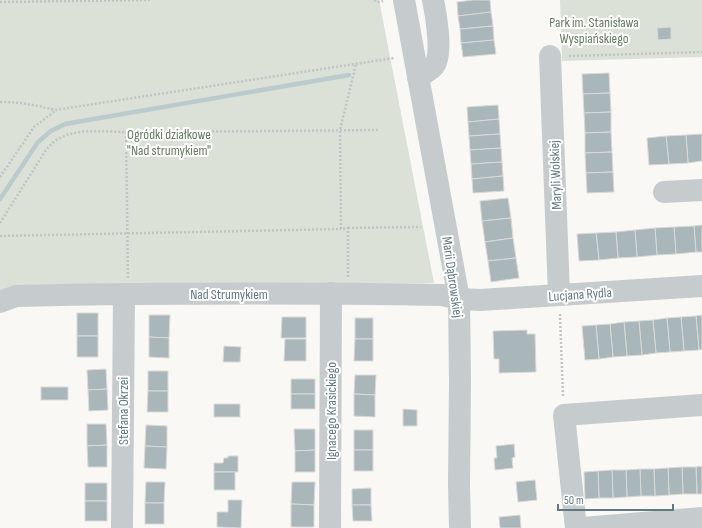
<svg xmlns="http://www.w3.org/2000/svg" width="702" height="528" viewBox="0 0 702 528" font-family="'Sofia Sans Condensed',sans-serif">
	<rect width="100%" height="100%" fill="#f9f8f5"/>
	<g fill="#dbe1d6">
		<polygon points="0,0 379,0 434,283 18,286 0,294"/>
		<polygon points="560,0 702,0 702,57 562,61"/>
	</g>
	<g fill="none" stroke-linecap="round" stroke-linejoin="round">
		<polyline stroke="#bbcbcd" stroke-width="4.5" points="0,199 38,142 51,131 65,124 349,75"/>
	</g>
	<g fill="#a9b6ba" stroke="#dadad8">
		<polygon points="473,0 490,0 491,12 458,16 457,2"/>
		<polygon points="491,12 493,26 460,29 458,16"/>
		<polygon points="493,26 494,40 461,43 460,29"/>
		<polygon points="671,27 671,39 658,40 657,28"/>
		<polygon points="494,40 496,54 463,57 461,43"/>
		<polygon points="609,73 610,93 583,94 582,74"/>
		<polygon points="610,93 611,112 584,113 583,94"/>
		<polygon points="498,105 499,119 468,122 467,107"/>
		<polygon points="611,112 611,132 585,133 584,113"/>
		<polygon points="499,119 500,134 469,136 468,122"/>
		<polygon points="611,132 612,152 585,153 585,133"/>
		<polygon points="500,134 501,148 470,150 469,136"/>
		<polygon points="702,134 702,161 688,163 686,135"/>
		<polygon points="686,135 688,163 669,164 666,136"/>
		<polygon points="666,136 669,164 649,165 647,138"/>
		<polygon points="501,148 502,162 471,164 470,150"/>
		<polygon points="612,152 613,172 586,173 585,153"/>
		<polygon points="502,162 503,176 472,179 471,164"/>
		<polygon points="613,172 614,192 587,193 586,173"/>
		<polygon points="503,176 504,191 473,193 472,179"/>
		<polygon points="508,198 511,218 482,221 480,201"/>
		<polygon points="511,218 513,238 485,242 482,221"/>
		<polygon points="702,225 702,252 696,252 694,226"/>
		<polygon points="694,226 696,252 676,254 674,227"/>
		<polygon points="674,227 676,254 657,255 655,228"/>
		<polygon points="655,228 657,255 637,257 635,230"/>
		<polygon points="635,230 637,257 618,258 616,232"/>
		<polygon points="616,232 618,258 599,260 596,233"/>
		<polygon points="596,233 599,260 579,261 577,234"/>
		<polygon points="513,238 516,258 488,261 485,242"/>
		<polygon points="516,258 519,278 491,282 488,261"/>
		<rect x="77" y="313" width="21" height="23"/>
		<polygon points="149,315 170,315 169,338 149,337"/>
		<polygon points="702,315 702,349 699,350 696,316"/>
		<polygon points="696,316 699,350 684,351 681,317"/>
		<polygon points="282,317 306,317 306,338 281,338"/>
		<polygon points="681,317 684,351 670,352 667,318"/>
		<rect x="355" y="318" width="18" height="21"/>
		<polygon points="667,318 670,352 656,353 653,320"/>
		<polygon points="653,320 656,353 642,355 639,321"/>
		<polygon points="639,321 642,355 627,356 624,322"/>
		<polygon points="624,322 627,356 613,357 610,324"/>
		<polygon points="610,324 613,357 599,359 596,325"/>
		<polygon points="596,325 599,359 585,360 582,326"/>
		<polygon points="527,330 527,334 535,334 536,372 499,373 499,359 494,359 493,331"/>
		<rect x="77" y="336" width="21" height="21"/>
		<polygon points="149,337 169,338 169,358 149,357"/>
		<polygon points="285,339 306,339 306,361 284,361"/>
		<polygon points="355,339 373,339 373,361 354,361"/>
		<polygon points="224,346 241,347 240,362 223,362"/>
		<polygon points="106,369 107,389 88,390 87,370"/>
		<rect x="148" y="371" width="20" height="20"/>
		<polygon points="355,375 376,375 375,395 354,394"/>
		<rect x="291" y="379" width="24" height="15"/>
		<rect x="41" y="387" width="27" height="13"/>
		<polygon points="107,389 108,410 89,411 88,390"/>
		<polygon points="148,391 168,391 168,412 147,412"/>
		<rect x="291" y="394" width="24" height="15"/>
		<polygon points="354,394 375,395 375,417 354,416"/>
		<rect x="214" y="404" width="26" height="13"/>
		<polygon points="403,409 417,410 417,426 403,426"/>
		<polygon points="87,424 106,424 107,445 87,446"/>
		<polygon points="146,425 167,426 167,447 145,446"/>
		<polygon points="294,429 315,429 315,450 295,451"/>
		<rect x="354" y="430" width="19" height="20"/>
		<polygon points="514,444 515,457 512,458 513,468 495,470 494,458 497,458 496,446"/>
		<polygon points="107,445 107,467 88,467 87,446"/>
		<polygon points="145,446 167,447 166,469 144,468"/>
		<polygon points="315,450 315,472 295,472 295,451"/>
		<rect x="354" y="450" width="19" height="21"/>
		<polygon points="228,456 238,456 238,472 214,472 214,463 223,463 224,458 228,458"/>
		<polygon points="702,466 702,494 697,494 696,467"/>
		<polygon points="682,467 696,467 697,494 683,494"/>
		<polygon points="682,467 683,494 669,495 668,468"/>
		<polygon points="668,468 669,495 655,496 654,469"/>
		<polygon points="640,469 654,469 655,496 641,496"/>
		<polygon points="640,469 641,496 627,497 626,470"/>
		<polygon points="612,470 626,470 627,497 613,498"/>
		<polygon points="612,470 613,498 599,498 598,471"/>
		<polygon points="598,471 599,498 585,499 584,472"/>
		<rect x="214" y="472" width="21" height="18"/>
		<polygon points="535,480 537,500 518,502 516,482"/>
		<polygon points="146,482 165,482 164,503 145,503"/>
		<polygon points="292,482 315,482 314,505 291,504"/>
		<rect x="85" y="483" width="22" height="18"/>
		<polygon points="371,488 371,505 352,505 352,489"/>
		<polygon points="228,500 242,500 241,528 217,527 217,512 228,512"/>
		<rect x="85" y="501" width="22" height="20"/>
		<rect x="145" y="503" width="19" height="21"/>
		<polygon points="291,504 314,505 314,527 291,527"/>
		<polygon points="352,505 371,505 372,521 353,521"/>
		<polygon points="520,515 521,528 500,528 499,517"/>
	</g>
	<g fill="none" stroke-linecap="round" stroke-linejoin="round">
		<g stroke="#c1c4c6" stroke-width="2.5" stroke-dasharray="2 2" stroke-linecap="butt">
			<polyline points="374,0 379,2 383,1"/>
			<polyline points="0,2 151,0"/>
			<polyline points="569,56 702,52"/>
			<path d="M0,102C21,102 35,105 55,110L394,58"/>
			<polyline points="0,177 34,127 55,111"/>
			<path d="M0,223L46,150C49,147 51,144 55,141C75,127 103,132 126,132"/>
			<polyline points="348,228 421,227"/>
			<polyline points="0,236 341,229"/>
			<polyline points="348,277 348,228 341,229 340,130 356,64"/>
			<polyline points="128,278 126,132 170,132 378,130"/>
			<polyline points="560,314 563,397"/>
		</g>
		<g stroke="#c6cbce" stroke-width="22">
			<polyline points="404,0 459,299 460,382 459,484 460,528"/>
			<polyline points="550,56 559,295"/>
			<path d="M418,77C423,74 430,71 434,66C443,55 436,14 433,0"/>
			<polyline points="664,192 702,190"/>
			<path d="M0,302L16,296C158,293 300,293 442,295L459,299L480,300L702,286"/>
			<polyline points="122,528 124,294"/>
			<polyline points="330,528 331,293"/>
			<polyline points="576,528 564,415 702,405"/>
			<polyline points="583,528 702,518"/>
		</g>
	</g>
	<g text-anchor="middle" stroke-width="4" stroke-linejoin="round" paint-order="stroke">
		<g font-size="14" fill="#687a60" stroke="#fff">
			<text x="594" y="27">Park im. Stanisława<tspan x="594" dy="16">Wyspiańskiego</tspan></text>
			<text x="169" y="139">Ogródki działkowe<tspan x="169" dy="16">"Nad strumykiem"</tspan></text>
		</g>
		<g font-size="14" fill="#617983" stroke="#fff">
			<text transform="translate(555 175) rotate(-92)" y="5">Maryli Wolskiej</text>
			<text transform="translate(453 277) rotate(82)" y="5">Marii Dąbrowskiej</text>
			<text x="229" y="299">Nad Strumykiem</text>
			<text transform="translate(580 294) rotate(-4)" y="5">Lucjana Rydla</text>
			<text transform="translate(123 411) rotate(-90)" y="5">Stefana Okrzei</text>
			<text transform="translate(331 411) rotate(-90)" y="5">Ignacego Krasickiego</text>
		</g>
	</g>
	<path d="M558 504v6h115v-6" fill="none" stroke="#617983" stroke-width="2"/>
	<text x="564" y="504" font-size="12" fill="#617983" stroke="#ffffff" stroke-width="3" paint-order="stroke">50 m</text>
</svg>
